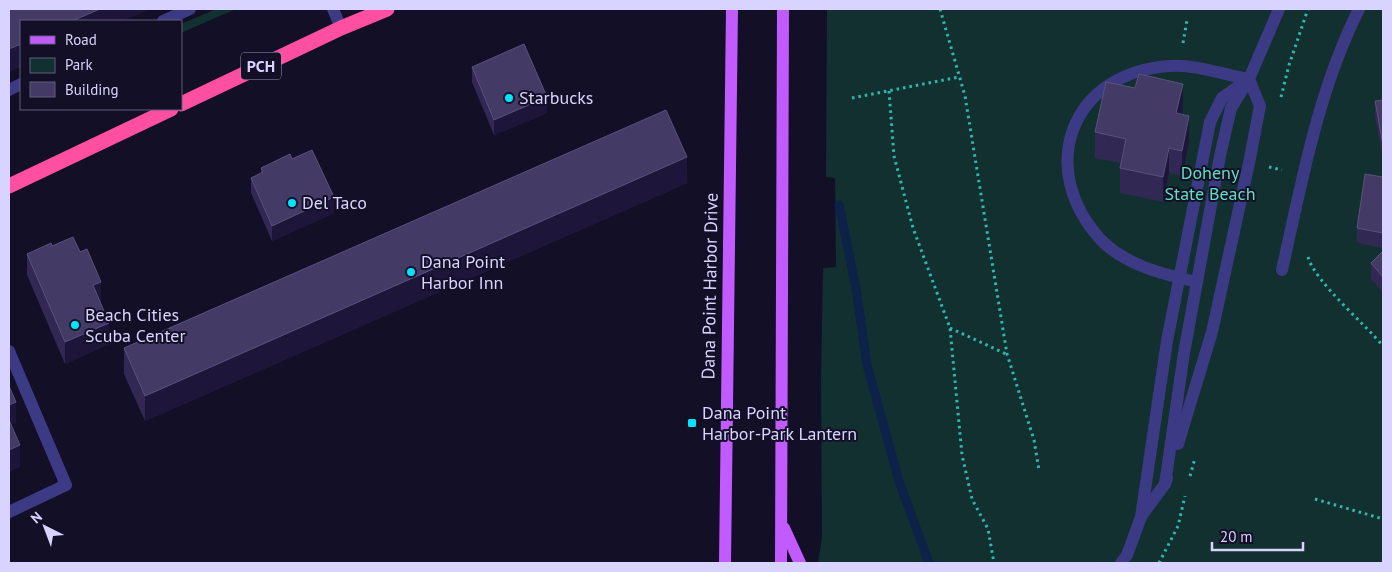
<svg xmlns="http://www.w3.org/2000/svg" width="1392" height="572" viewBox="0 0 1392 572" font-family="'PT Sans',sans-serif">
	<rect width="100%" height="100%" fill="#130f26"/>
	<g fill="#12302f">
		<polygon points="216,9 236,9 181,33 181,24"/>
		<polygon points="827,9 1383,9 1383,563 818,563 822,538 821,381 823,268 836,267 835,178 826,177"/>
	</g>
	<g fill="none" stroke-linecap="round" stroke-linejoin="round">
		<polyline stroke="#0c2248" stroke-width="9" points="839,205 856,288 867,365 899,481 929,563"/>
		<g stroke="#2fb8b0" stroke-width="3" stroke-dasharray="2.5 4" stroke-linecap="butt">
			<polyline points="940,9 965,96 1007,354 1034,440 1039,470"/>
			<polyline points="1183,43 1187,20"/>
			<polyline points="889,91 894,156 913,228 950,328 962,455 972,499 988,529 994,563"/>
			<polyline points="1281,97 1289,65 1308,9"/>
			<polyline points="852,98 959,77"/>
			<polyline points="1269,167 1282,170"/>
			<path d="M1308,257C1315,282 1365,324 1383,346"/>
			<polyline points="950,328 1006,354"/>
			<polyline points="1190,476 1195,458"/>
			<polyline points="1315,499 1383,519"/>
			<polyline points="1159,563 1178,526 1185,496"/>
		</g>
		<g stroke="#3d3a85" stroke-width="12">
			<polyline points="333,9 341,28"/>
			<polyline points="163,21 190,9"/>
			<polyline points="9,90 21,84"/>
			<path d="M1282,270C1302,181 1318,91 1359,9"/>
			<path d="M1197,282C1165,275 1125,265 1101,240C1035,168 1071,72 1170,66C1196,64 1224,75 1249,79"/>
			<polyline points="9,351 66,485 9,512"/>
			<polyline points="1178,444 1212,332 1249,163 1260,106 1249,79"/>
			<polyline points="1165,484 1184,353 1220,156 1231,108 1249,79 1279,9"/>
			<polyline points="1142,515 1165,484 1167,478"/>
			<polyline points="1121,563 1127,555 1141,517 1167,341 1210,122 1222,98 1249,79"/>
		</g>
		<g stroke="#c25bff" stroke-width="12">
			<polyline points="784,528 800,563"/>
			<polyline points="725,563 732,9"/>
			<polyline points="781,563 783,9"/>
		</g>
		<g stroke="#ff4fa3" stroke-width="15">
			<polyline points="181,104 341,28 387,9"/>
			<polyline points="9,186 171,109"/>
		</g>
	</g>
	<g fill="#312854">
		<polygon points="472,67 547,113 494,135 472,82"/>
		<polygon points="1383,100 1383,160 1375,117 1375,101"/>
		<polygon points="1183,110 1182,114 1189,142 1182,176 1169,173 1163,202 1120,193 1120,168 1121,163 1095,158 1095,132"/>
		<polygon points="292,159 334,213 272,241 251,193 251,178 261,173 261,168"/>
		<polygon points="1383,177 1383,248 1357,243 1357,228"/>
		<polygon points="687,183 145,421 124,374 124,348"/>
		<polygon points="52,246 101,303 109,344 65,364 27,275 27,254"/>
		<polygon points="1383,251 1383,293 1371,279 1371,263"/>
	</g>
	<g fill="#1d163a">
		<polygon points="100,9 151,9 123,21 72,21"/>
		<polygon points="21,44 21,67 9,72 9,49"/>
		<polygon points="1183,84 1183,110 1176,139 1176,113"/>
		<polygon points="547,97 547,113 494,135 494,120"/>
		<polygon points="1189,116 1189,142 1182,176 1182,151"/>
		<polygon points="1169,148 1169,173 1163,202 1163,177"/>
		<polygon points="687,157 687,183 145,421 145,396"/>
		<polygon points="334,197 334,213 272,241 272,226"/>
		<polygon points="101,282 101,303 93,306 93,285"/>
		<polygon points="109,323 109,344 65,364 65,342"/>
		<polygon points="16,402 16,423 9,426 9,405"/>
		<polygon points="20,445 20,467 9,472 9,450"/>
	</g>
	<g fill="#433a66" stroke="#5a527e">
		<polygon points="9,9 100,9 72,21 21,21 21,44 9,49"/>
		<polygon points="524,44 547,97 494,120 472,67"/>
		<polygon points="1139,74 1183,84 1176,113 1189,116 1182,151 1169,148 1163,177 1120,168 1126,139 1095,132 1106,82 1135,88"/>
		<polygon points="1383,100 1383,145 1375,101"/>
		<polygon points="666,110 687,157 145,396 124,348"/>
		<polygon points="312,150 334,197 272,226 251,178 263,172 261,168 290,154 292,159"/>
		<polygon points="1365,174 1383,177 1383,233 1357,228"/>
		<polygon points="73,237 80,252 87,249 101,282 93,285 109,323 65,342 27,254 51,243 52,246"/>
		<polygon points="1383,251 1383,277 1371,263"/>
		<polygon points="9,386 16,402 9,405"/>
		<polygon points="9,420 20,445 9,450"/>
	</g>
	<g fill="#00e5ff" stroke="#130f26" stroke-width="2">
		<circle cx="509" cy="98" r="5"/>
		<circle cx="292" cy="203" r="5"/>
		<circle cx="411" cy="272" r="5"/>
		<circle cx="75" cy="325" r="5"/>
		<rect x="687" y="418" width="10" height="10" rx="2.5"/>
	</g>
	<g text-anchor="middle" stroke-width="4" stroke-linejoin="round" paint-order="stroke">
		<rect fill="#130f26" stroke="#9e99be" stroke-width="1" x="241" y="52.5" width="40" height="27" rx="4"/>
		<g font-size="16" font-weight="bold" fill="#d9d4ff">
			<text x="261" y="72">PCH</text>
		</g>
		<g font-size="18" fill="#d9d4ff" stroke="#130f26" text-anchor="start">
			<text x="519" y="104">Starbucks</text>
			<text x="302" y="209">Del Taco</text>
			<text x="421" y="268">Dana Point<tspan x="421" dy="21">Harbor Inn</tspan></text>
			<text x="85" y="321">Beach Cities<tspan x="85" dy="21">Scuba Center</tspan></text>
			<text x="702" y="419">Dana Point<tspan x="702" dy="21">Harbor-Park Lantern</tspan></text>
		</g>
		<g font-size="18" fill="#5fe0c0" stroke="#130f26">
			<text x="1210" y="179">Doheny<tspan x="1210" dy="21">State Beach</tspan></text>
		</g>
		<g font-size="18" fill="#d9d4ff" stroke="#130f26">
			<text transform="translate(710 286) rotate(-89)" y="6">Dana Point Harbor Drive</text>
		</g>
	</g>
	<rect width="1392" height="572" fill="none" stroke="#d9d4ff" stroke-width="20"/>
	<rect x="20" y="20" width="162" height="90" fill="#130f26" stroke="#625e7d"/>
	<rect x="30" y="36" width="25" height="8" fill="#c25bff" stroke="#625e7d"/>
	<text x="65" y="45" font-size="15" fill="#d9d4ff">Road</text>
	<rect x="30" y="58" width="25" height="15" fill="#12302f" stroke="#625e7d"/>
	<text x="65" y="70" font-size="15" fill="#d9d4ff">Park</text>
	<rect x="30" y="82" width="25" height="15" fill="#433a66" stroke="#625e7d"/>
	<text x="65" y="95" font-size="15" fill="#d9d4ff">Building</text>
	<g transform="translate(45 527) rotate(318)" stroke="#130f26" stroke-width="4" paint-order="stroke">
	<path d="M0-4L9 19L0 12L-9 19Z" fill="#d9d4ff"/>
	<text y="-8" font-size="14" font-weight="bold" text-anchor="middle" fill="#d9d4ff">N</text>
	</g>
	<path d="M1212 542v8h91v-8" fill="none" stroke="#d9d4ff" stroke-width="2.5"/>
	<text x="1220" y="542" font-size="15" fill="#d9d4ff" stroke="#130f26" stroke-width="4" paint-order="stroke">20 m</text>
</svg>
